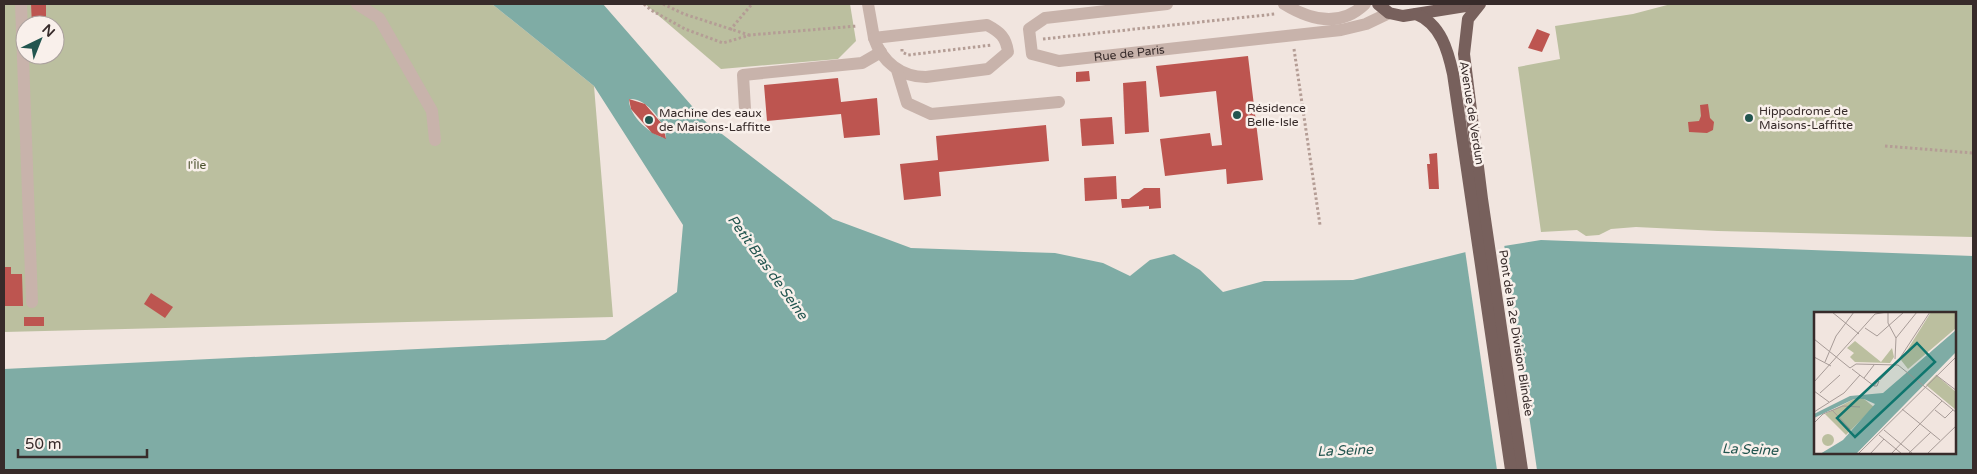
<svg xmlns="http://www.w3.org/2000/svg" width="1977" height="474" viewBox="0 0 1977 474" font-family="'Varela Round',sans-serif">
	<rect width="100%" height="100%" fill="#f1e5df"/>
	<g fill="#bbbf9f" fill-rule="evenodd">
		<path d="M4,4H492L594,86L613,317L4,332ZM25,25H55V55H25Z"/>
		<polygon points="645,4 850,4 856,41 838,59 721,69"/>
		<polygon points="1671,4 1973,4 1973,237 1718,231 1636,227 1611,229 1599,235 1586,236 1577,230 1541,232 1518,67 1560,59 1555,26 1633,14"/>
	</g>
	<path fill="#7faca5" fill-rule="evenodd" d="M492,4H603L705,121L833,219L911,248L1055,253L1103,263L1130,276L1150,260L1174,254L1200,270L1223,292L1264,281L1353,280L1466,252L1541,240L1973,256V470H4V369L605,340L677,292L683,225L594,86ZM629,99C646,97 666,123 666,138C651,136 628,115 629,99ZM1816,313H1956V453H1816Z"/>
	<polygon fill="#f1e5df" points="1504,244 1537,470 1497,470 1465,250"/>
	<g fill="#bd5550">
		<polygon points="31,4 46,4 46,25 32,25"/>
		<polygon points="1537,29 1550,34 1542,52 1528,48"/>
		<polygon points="1248,56 1263,180 1227,184 1226,169 1165,176 1160,139 1210,133 1212,146 1222,145 1216,91 1160,97 1156,66"/>
		<polygon points="1089,71 1090,81 1076,82 1076,72"/>
		<polygon points="838,78 841,102 877,98 880,135 844,138 841,114 767,121 764,85"/>
		<polygon points="1146,81 1149,132 1125,134 1123,83"/>
		<polygon points="629,99 645,104 663,125 666,139 652,133 631,109"/>
		<polygon points="1708,104 1710,118 1714,122 1713,130 1707,133 1689,132 1688,122 1699,121 1701,116 1700,105"/>
		<polygon points="1112,117 1114,144 1082,146 1080,119"/>
		<polygon points="1046,125 1049,161 939,172 941,196 904,200 900,164 938,160 936,136"/>
		<polygon points="1437,153 1439,189 1429,189 1427,164 1430,164 1429,154"/>
		<polygon points="1116,176 1117,199 1085,201 1084,178"/>
		<polygon points="1144,188 1160,188 1161,208 1149,209 1149,206 1122,208 1121,199 1129,199"/>
		<polygon points="4,267 11,267 11,274 22,274 23,306 4,306"/>
		<polygon points="151,293 173,307 165,318 144,304"/>
		<rect x="24" y="317" width="20" height="9"/>
	</g>
	<g fill="none" stroke-linecap="round" stroke-linejoin="round">
		<g stroke="#b49d95" stroke-width="3" stroke-dasharray="2.5 2.5" stroke-linecap="butt">
			<polyline points="644,4 651,10 685,29 723,43 750,35 857,26"/>
			<polyline points="663,4 684,14 749,35"/>
			<polyline points="730,30 752,4"/>
			<polyline points="1043,39 1275,14"/>
			<polyline points="902,49 902,52 908,55 992,45"/>
			<polyline points="1294,49 1320,225"/>
			<polyline points="1885,146 1973,153"/>
		</g>
		<g stroke="#c8b3ab" stroke-width="12">
			<polyline points="21,4 32,302"/>
			<polyline points="357,4 379,18 432,111 435,140"/>
			<polyline points="868,4 874,38"/>
			<path id="s1" d="M1167,4L1045,18L1029,29L1032,54L1059,61L1341,30L1366,24L1389,13"/>
			<path d="M1284,4C1310,20 1340,28 1365,4"/>
			<path d="M987,25C1000,32 1006,37 1008,52L988,69L926,77C901,77 882,62 874,38Z"/>
			<polyline points="897,70 907,103 931,114 1059,102"/>
			<polyline points="745,109 743,75 862,63 881,52"/>
		</g>
		<g stroke="#77605c" stroke-width="12">
			<polyline points="1378,4 1389,13 1403,16 1478,4"/>
			<polyline points="1480,4 1468,19 1464,54 1482,199 1522,470"/>
			<path d="M1416,14C1441,24 1448,51 1453,74L1511,470"/>
		</g>
	</g>
	<g fill="#22554f" stroke="#f9f0eb" stroke-width="2">
		<circle cx="1237" cy="115" r="5"/>
		<circle cx="1749" cy="118" r="5"/>
		<circle cx="649" cy="120" r="5"/>
	</g>
	<g text-anchor="middle" stroke-width="5" stroke-linejoin="round" paint-order="stroke">
		<g font-size="12" fill="#372b2a" stroke="#f9f0eb">
			<text dy="4" stroke="none"><textPath href="#s1" startOffset="266">Rue de Paris</textPath></text>
			<text transform="translate(1472 113) rotate(81)" y="4">Avenue de Verdun</text>
			<text transform="translate(1516 333) rotate(81)" y="4">Pont de la 2e Division Blindée</text>
		</g>
		<g font-size="12" fill="#372b2a" stroke="#f9f0eb" text-anchor="start">
			<text x="1247" y="112">Résidence<tspan x="1247" dy="14">Belle-Isle</tspan></text>
			<text x="1759" y="115">Hippodrome de<tspan x="1759" dy="14">Maisons-Laffitte</tspan></text>
			<text x="659" y="117">Machine des eaux<tspan x="659" dy="14">de Maisons-Laffitte</tspan></text>
		</g>
		<g font-size="12" fill="#4d532f" stroke="#f9f0eb">
			<text x="197" y="169">l'Île</text>
		</g>
		<g font-size="14" font-style="italic" fill="#22554f" stroke="#f9f0eb">
			<text transform="translate(768 267) rotate(54)" y="5">Petit Bras de Seine</text>
			<text transform="translate(1750 449) rotate(2)" y="5">La Seine</text>
			<text transform="translate(1345 450) rotate(-2)" y="5">La Seine</text>
		</g>
	</g>
	<g transform="translate(1814 312)">
		<rect width="142" height="142" fill="#f1e5df"/>
		<path d="M117,0H142V16L94,57L87,48ZM41,29L67,50L78,36L80,45L76,51L41,50L36,45L40,41L33,36ZM122,63L142,80V98L112,73ZM40,87H50L60,95L32,123L11,102ZM8 128a6 6 0 1 1 12 0a6 6 0 1 1-12 0Z" fill="#bbbf9f"/>
		<path d="M142,18V40L43,141L6,142L29,128L61,92L50,87H40L0,106V102L36,84L69,81Z" fill="#7faca5"/>
		<path fill="none" stroke="#a79b97" stroke-width="1" d="M18,0L45,22M74,0V11L82,26M51,16L63,24L90,0M0,27L36,56L42,52M0,45L17,54M81,47L82,26L103,0M84,49L116,0M11,50L22,24L40,0M42,52L84,53L143,101M78,54L66,68L80,54M38,57L60,74M122,63L143,79M50,66L60,53M65,69L63,74H60L64,69ZM0,70L61,2L73,0M0,79L15,90M6,81L26,63M88,97L126,128M18,98L36,117M121,98L131,106L139,98M0,100L30,81L46,63M0,111L9,102L29,94L46,95M70,118L99,142M65,123L88,142M44,142L143,44M56,142L70,127M77,142L128,89M94,142L117,120M113,142L143,113"/>
		<path fill="#0f766e" fill-opacity="0.15" stroke="#0f766e" stroke-width="2.5" d="M103,31L121,50L41,125L23,106Z"/>
		<rect width="142" height="142" fill="none" stroke="#372b2a" stroke-width="2.5"/>
	</g>
	<rect width="1977" height="474" fill="none" stroke="#372b2a" stroke-width="10"/>
	<g transform="translate(40 40) rotate(43)"><circle r="24" fill="#f9f0eb" stroke="#aba19e"/>
	<path d="M0-4L9 19L0 12L-9 19Z" fill="#22554f"/>
	<text y="-8" font-size="14" font-weight="bold" text-anchor="middle" fill="#372b2a">N</text>
	</g>
	<path d="M18 449v8h129v-8" fill="none" stroke="#372b2a" stroke-width="2.5"/>
	<text x="25" y="449" font-size="15" fill="#372b2a" stroke="#f9f0eb" stroke-width="4" paint-order="stroke">50 m</text>
</svg>
